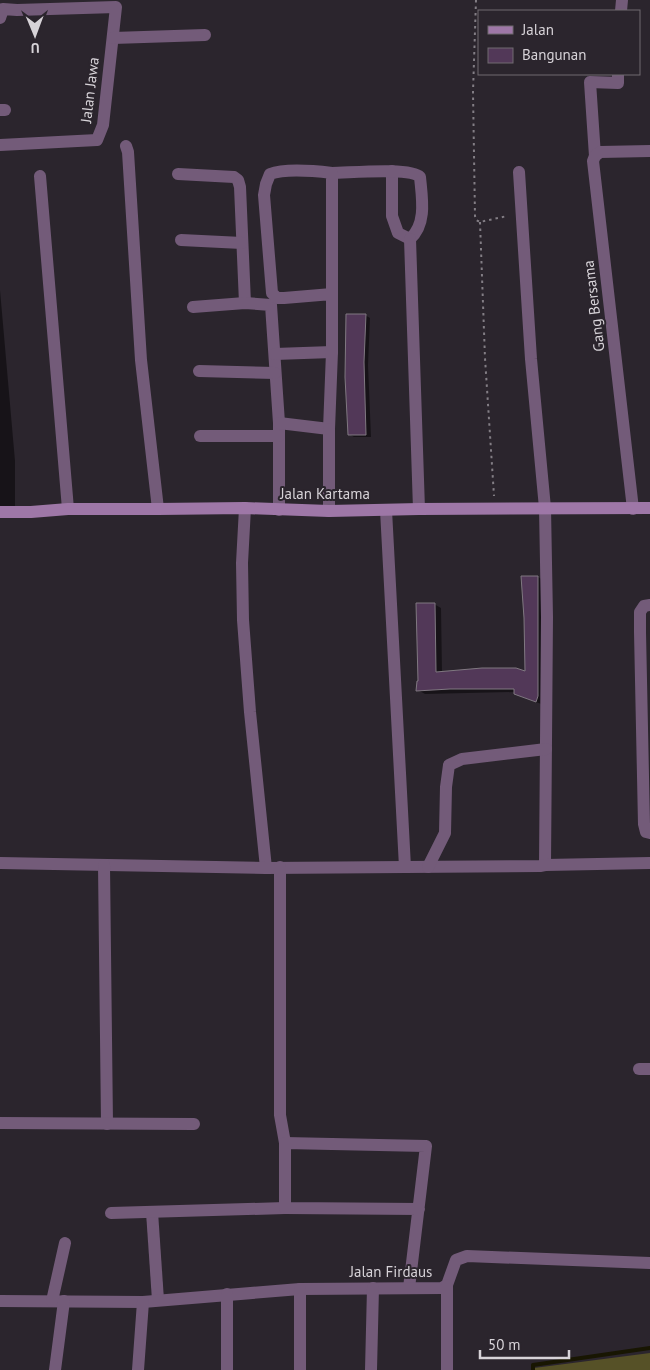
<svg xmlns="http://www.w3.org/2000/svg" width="650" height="1370" viewBox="0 0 650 1370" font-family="'PT Sans',sans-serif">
	<rect width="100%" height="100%" fill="#2b252d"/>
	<polygon fill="#565127" points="650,1353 650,1370 534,1370 534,1368"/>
	<g fill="#0007">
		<polygon points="0,290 15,461 15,508 0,508"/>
		<polygon points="365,315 370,318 368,365 371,437 354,437 349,434"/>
		<polygon points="538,577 545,581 544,705 522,697 515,692 425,694 418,690 434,604 441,608 442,673 526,673"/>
	</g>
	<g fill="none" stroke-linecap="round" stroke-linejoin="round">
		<polyline stroke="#181602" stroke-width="4" points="533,1370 533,1365 650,1348"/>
	</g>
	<g fill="#523858" stroke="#807881">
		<polygon points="346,314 366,314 364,362 366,435 348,435 345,377"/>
		<polygon points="521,576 538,576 538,696 536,702 514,694 514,689 450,689 416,691 417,681 418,681 416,603 435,603 436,672 482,668 516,668 525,671 524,618"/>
	</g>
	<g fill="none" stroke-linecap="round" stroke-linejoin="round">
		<g stroke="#837e85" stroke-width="2" stroke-dasharray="2.5 4" stroke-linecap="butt">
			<polyline points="476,0 473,92 475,216 476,220 480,222 507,216"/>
			<polyline points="480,222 485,358 494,496"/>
		</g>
		<g stroke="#735b79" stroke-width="12">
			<polyline points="621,11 622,0"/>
			<polyline points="0,18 3,9 17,10 116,7 103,125 97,140 0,145"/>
			<polyline points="113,38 205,35"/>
			<polyline points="0,110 5,110"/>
			<polyline points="126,146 128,152 141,360 158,509"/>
			<polyline points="595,156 590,82 618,83 618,74"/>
			<polyline points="392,171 392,216 398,233 410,239"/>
			<polyline points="519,172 531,359 545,508 547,617 545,865"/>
			<path d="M332,173C349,173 410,167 420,177C422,198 427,224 410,239"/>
			<polyline points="178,174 234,177 238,180 240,187 245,303"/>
			<polyline points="40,176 68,509"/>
			<polyline points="410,239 419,509"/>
			<polyline points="181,240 242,243"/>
			<polyline points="193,307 245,303 271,305 279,423 279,510"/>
			<polyline points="275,354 332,352"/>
			<polyline points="199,371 275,373"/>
			<path d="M279,423L329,429L332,352V173C315,171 286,168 270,174L266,184L264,195L272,293L277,298H284L332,294"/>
			<polyline points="329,429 329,511"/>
			<polyline points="200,436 279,436"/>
			<polyline points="245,508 242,563 243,620 250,712 266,868"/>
			<polyline points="633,509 593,161 595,156 600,152 650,151"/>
			<polyline points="386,510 405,867"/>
			<polyline points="650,605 644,606 640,612 640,632 644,824 646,832 650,833"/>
			<polyline points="0,863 266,868 540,866 545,865 650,863"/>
			<polyline points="104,865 107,1124"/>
			<polyline points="280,867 280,1115 285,1143"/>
			<polyline points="428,867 445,833 446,787 449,765 462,759 546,749"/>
			<polyline points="639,1069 650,1069"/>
			<polyline points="0,1123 194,1124"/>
			<polyline points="152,1212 158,1300"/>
			<polyline points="111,1213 285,1208"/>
			<polyline points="409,1288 426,1146 285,1143 285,1208 419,1209"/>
			<polyline points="0,1301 143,1302 300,1289 442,1288 447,1285 456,1260 467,1256 650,1263"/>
			<polyline points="52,1301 65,1243"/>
			<polyline points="55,1370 64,1301"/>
			<polyline points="138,1370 143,1302"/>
			<polyline points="227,1370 227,1294"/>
			<polyline points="300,1370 300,1289"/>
			<polyline points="371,1370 373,1288"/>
			<polyline points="447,1370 447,1285"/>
		</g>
		<polyline stroke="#9e77a7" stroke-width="12" points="0,512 31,512 68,509 158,509 245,508 329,511 419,509 650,508"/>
	</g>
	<g text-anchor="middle" stroke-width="4" stroke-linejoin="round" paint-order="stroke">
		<g font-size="15" fill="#d7d3d8" stroke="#2b252d">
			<text transform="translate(90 90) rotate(-83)" y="5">Jalan Jawa</text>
			<text transform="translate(594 306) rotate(-97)" y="5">Gang Bersama</text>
			<text x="325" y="499">Jalan Kartama</text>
			<text x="391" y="1277">Jalan Firdaus</text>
		</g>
	</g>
	<rect x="478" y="10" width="162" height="65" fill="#2b252d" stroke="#706b71"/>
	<rect x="488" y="26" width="25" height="8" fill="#9e77a7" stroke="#706b71"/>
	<text x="522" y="35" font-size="15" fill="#d7d3d8">Jalan</text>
	<rect x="488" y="48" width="25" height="15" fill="#523858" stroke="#706b71"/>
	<text x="522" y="60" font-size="15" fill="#d7d3d8">Bangunan</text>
	<g transform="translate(35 35) rotate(179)" stroke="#2b252d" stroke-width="4" paint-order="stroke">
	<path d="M0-4L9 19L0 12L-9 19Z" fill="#d7d3d8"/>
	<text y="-8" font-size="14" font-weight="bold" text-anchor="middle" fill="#d7d3d8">U</text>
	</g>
	<path d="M480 1350v8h89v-8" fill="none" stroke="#d7d3d8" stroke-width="2.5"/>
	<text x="488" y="1350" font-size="15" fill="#d7d3d8" stroke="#2b252d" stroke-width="4" paint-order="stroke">50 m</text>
</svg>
